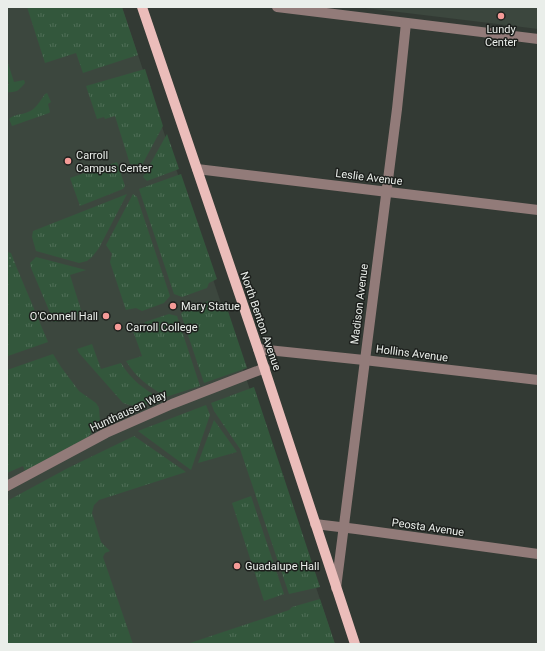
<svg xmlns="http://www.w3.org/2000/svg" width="545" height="651" viewBox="0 0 545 651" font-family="Roboto,sans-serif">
	<defs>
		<pattern id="grass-tufts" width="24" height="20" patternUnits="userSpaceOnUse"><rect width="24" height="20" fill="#33573c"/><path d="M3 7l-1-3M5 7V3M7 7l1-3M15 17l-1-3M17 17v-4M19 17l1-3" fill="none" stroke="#516f58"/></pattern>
		<pattern id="garden-dots" width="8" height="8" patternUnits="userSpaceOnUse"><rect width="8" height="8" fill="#33573c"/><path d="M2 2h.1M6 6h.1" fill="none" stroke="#516f58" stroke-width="1.8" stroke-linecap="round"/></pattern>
	</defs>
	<rect width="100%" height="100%" fill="#333a34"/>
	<g fill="#3c473e">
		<polygon points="7,7 122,7 335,644 7,644"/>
		<polygon points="357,7 538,7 538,29"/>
	</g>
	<g fill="url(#grass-tufts)">
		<polygon points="27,7 122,7 138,55 83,73 76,53 45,63"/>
		<path d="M7,60L14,82L24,80L25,83C19,90 17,93 7,92V85L9,84L7,78Z"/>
		<polygon points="145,69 163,126 142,165 130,164 115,116 105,119 104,117 97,119 86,86"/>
		<path d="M47,93L51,102L48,104L50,112L49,113L12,126L9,119C14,114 21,115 28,112C36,109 40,101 45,94Z"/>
		<polygon points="167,134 179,169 147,181 143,177"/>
		<polygon points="117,162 125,186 123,189 80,206 70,178"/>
		<polygon points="181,174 217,279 209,283 207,288 182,297 174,294 139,189"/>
		<polygon points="127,194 99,248 92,257 87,261 79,263 36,251 32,237 33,231"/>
		<polygon points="133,194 137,197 170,296 164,303 142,311 136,308 126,310 110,262 112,254 106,245"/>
		<polygon points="36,257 86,270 70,275 82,313 75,315 77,319 54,322 31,268 30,263"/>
		<polygon points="16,266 48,342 8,356 7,269"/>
		<polygon points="212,300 218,304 225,302 247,368 204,383 181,314 186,308"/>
		<path d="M169,314L177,316L200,386L166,397C150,387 136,378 126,361L142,356L133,331L143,328L145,322Z"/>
		<path d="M92,344L101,369L121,363C130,379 145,390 161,399C146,405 138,408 123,403L79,353L77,349Z"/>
		<polygon points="53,354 61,367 79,391 96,403 99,408 100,421 97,426 88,437 25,471 23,466 7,473 7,370"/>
		<polygon points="254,387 320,587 289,594 240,449 214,411 211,403"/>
		<polygon points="206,405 210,415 191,470 138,431"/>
		<polygon points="214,420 237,452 198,463"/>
		<polygon points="134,436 186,472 99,500 94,505 92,513 101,542 110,551 105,553 103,557 133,644 7,644 7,501 68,468"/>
		<polygon points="251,496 284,594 264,601 232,503"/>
		<polygon points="320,599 335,644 187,644 289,610 292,607"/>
	</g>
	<polygon fill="url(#garden-dots)" points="7,252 11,253 16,266 7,269"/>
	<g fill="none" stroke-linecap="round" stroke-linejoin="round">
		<g stroke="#927b79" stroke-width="10">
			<polyline points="277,7 538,39"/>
			<polyline points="197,169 538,210"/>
			<polyline points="258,349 364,360 538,380"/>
			<polyline points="7,486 106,433 172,404 265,368"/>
			<polyline points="315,524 356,529 538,554"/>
			<polyline points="336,588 397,109 406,23"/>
		</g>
		<polyline stroke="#ebbdba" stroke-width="10" points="142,7 258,349 355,644"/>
	</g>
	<g fill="#f59b97" stroke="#1d201d" stroke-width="1.5">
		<circle cx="501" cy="16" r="4"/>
		<circle cx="68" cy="161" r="4"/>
		<circle cx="173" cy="306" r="4"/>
		<circle cx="106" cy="316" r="4"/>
		<circle cx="118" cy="327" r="4"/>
		<circle cx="237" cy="566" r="4"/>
	</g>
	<g text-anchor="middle" stroke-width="3" stroke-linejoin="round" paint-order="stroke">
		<g font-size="11" fill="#eaeeea" stroke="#1d201d" text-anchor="start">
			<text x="501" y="33" text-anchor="middle">Lundy<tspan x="501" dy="13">Center</tspan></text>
			<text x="76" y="159">Carroll<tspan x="76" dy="13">Campus Center</tspan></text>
			<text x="181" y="310">Mary Statue</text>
			<text x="98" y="320" text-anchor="end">O'Connell Hall</text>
			<text x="126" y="331">Carroll College</text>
			<text x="245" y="570">Guadalupe Hall</text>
		</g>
		<g font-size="11" fill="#eaeeea" stroke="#1d201d">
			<text transform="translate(369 177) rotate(7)" y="4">Leslie Avenue</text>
			<text transform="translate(359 304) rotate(-83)" y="4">Madison Avenue</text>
			<text transform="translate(261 321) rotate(71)" y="4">North Benton Avenue</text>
			<text transform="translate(412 353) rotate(7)" y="4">Hollins Avenue</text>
			<text transform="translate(128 411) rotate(-25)" y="4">Hunthausen Way</text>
			<text transform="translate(428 527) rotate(8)" y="4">Peosta Avenue</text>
		</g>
	</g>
	<rect width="545" height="651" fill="none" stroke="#eaeeea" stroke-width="16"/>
</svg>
